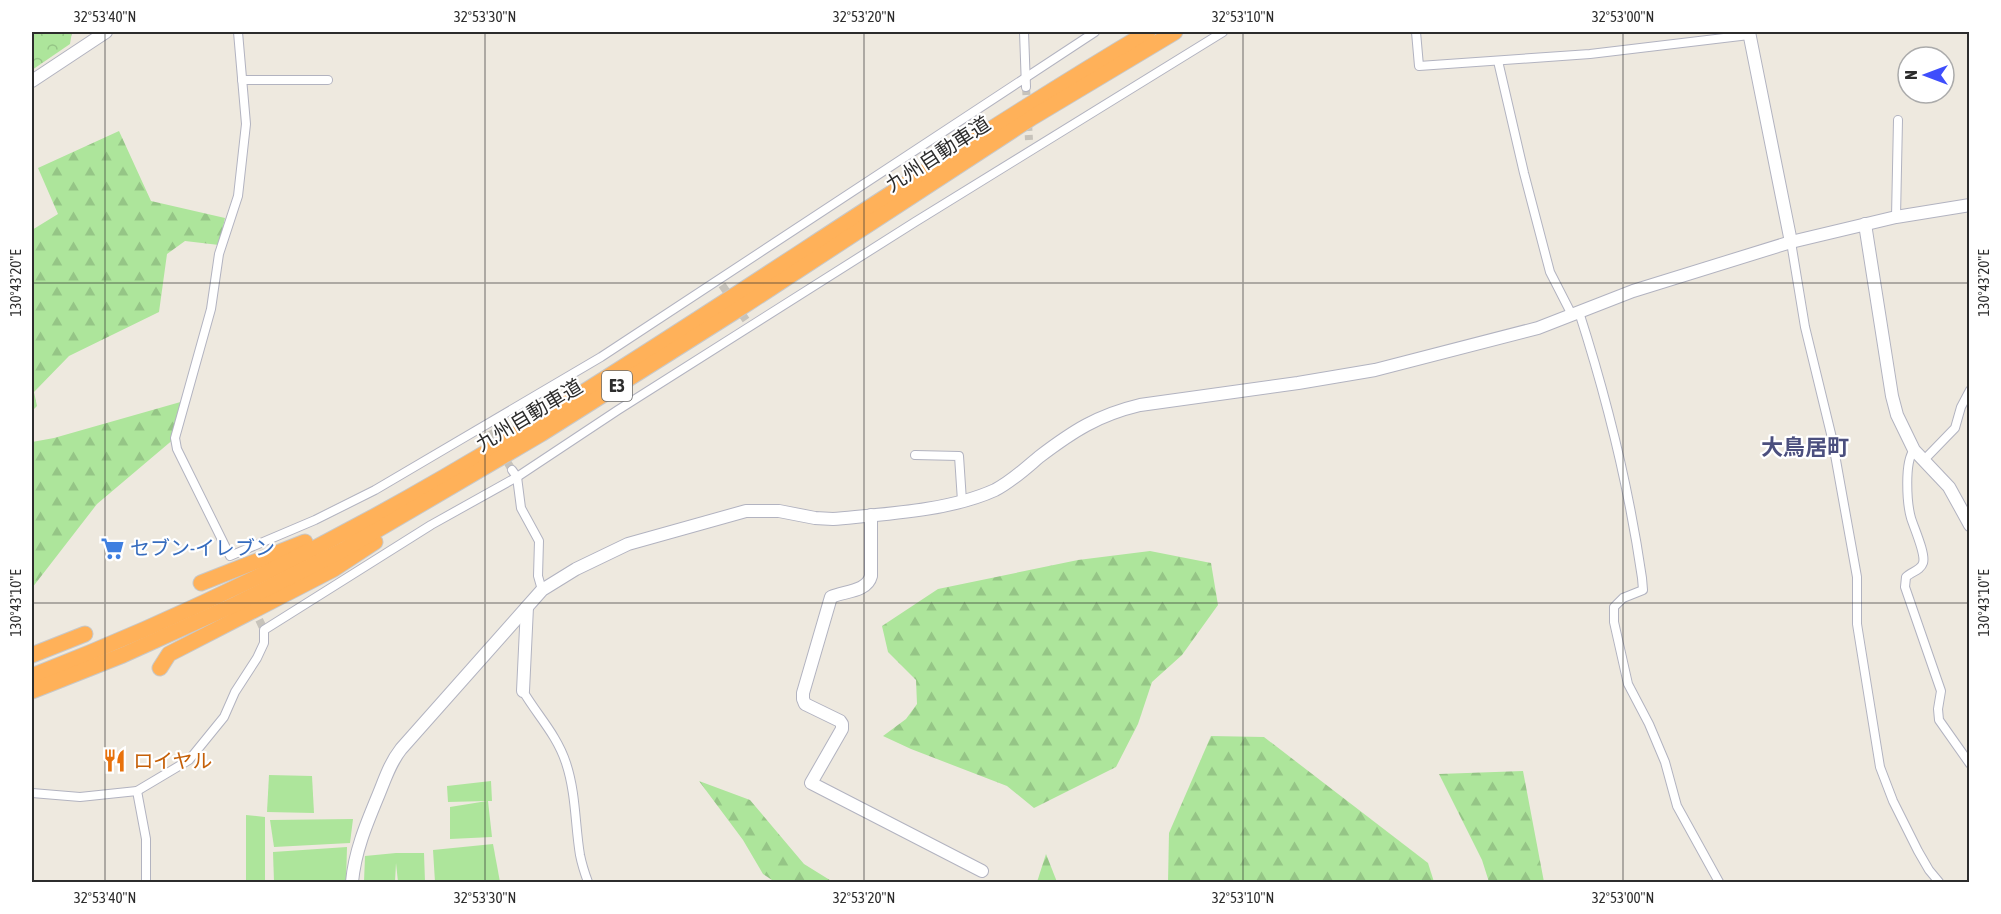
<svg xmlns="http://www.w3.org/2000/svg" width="2001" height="914" viewBox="0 0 2001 914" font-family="'Asap Condensed','Noto Sans JP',sans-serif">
	<defs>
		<pattern id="forest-firs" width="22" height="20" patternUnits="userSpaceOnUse" patternTransform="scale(1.5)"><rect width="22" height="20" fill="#ade59b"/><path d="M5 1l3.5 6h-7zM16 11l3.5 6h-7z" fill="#95c586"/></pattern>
		<pattern id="park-crowns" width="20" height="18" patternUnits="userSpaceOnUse" patternTransform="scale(1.5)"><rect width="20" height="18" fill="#ade59b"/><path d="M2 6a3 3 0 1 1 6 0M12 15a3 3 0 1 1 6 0" fill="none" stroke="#95c586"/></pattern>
	</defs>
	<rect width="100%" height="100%" fill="#eee9df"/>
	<g fill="#ade59b">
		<polygon points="269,775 312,776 314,813 267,812"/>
		<polygon points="491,781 492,801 488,801 492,837 450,839 450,807 487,801 448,802 447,786"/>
		<polygon points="246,815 265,817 265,881 246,880"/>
		<polygon points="353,819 350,843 274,847 270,820"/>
		<polygon points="493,844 500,882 435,882 433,850"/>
		<polygon points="347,847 346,882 274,882 273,852"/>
		<polygon points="396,853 424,853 425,882 398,882 396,863 395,882 364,882 365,856"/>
	</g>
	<g fill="url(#forest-firs)">
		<polygon points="119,131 151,201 225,218 219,245 185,241 167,254 159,312 69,356 34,392 37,406 32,411 32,230 58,214 38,168"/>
		<polygon points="184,401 175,438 97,504 32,588 32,442 54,438"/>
		<polygon points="1150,551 1211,563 1218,605 1182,655 1152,682 1138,724 1116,767 1034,808 1007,786 911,749 883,736 906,719 917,704 916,680 888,652 882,626 938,589 1078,560"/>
		<polygon points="1211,736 1264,737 1428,863 1434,882 1168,882 1169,833"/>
		<polygon points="1523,771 1544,882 1489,882 1482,860 1439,774"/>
		<polygon points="699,781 750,800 804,864 833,882 775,882 763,874 743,840"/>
		<polygon points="1046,854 1057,882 1037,882"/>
	</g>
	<polygon fill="url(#park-crowns)" points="32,32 72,32 70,44 32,70"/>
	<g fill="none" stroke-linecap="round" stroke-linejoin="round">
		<g stroke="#c7c3bb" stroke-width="8" stroke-dasharray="8 4" stroke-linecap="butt">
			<polyline points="1026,87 1029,140"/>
			<polyline points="722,285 746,320"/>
			<polyline points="489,431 512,470"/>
			<polyline points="254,609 264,630"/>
		</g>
		<defs>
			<g id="street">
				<polyline points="238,32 246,124 238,196 219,254 211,309 175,438 177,449 230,556 315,520 375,490 601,357 1095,32"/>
				<polyline points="1024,32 1026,87"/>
				<polyline points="1416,32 1419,66 1590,54 1749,35"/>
				<polyline points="1498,61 1524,173 1550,272 1572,315"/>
				<polyline points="242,80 328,80"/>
				<polyline points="1896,217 1898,120"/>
				<polyline points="1791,242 1805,327 1832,438 1857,577 1857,624 1880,767 1893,801 1918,851 1929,870 1939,882"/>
				<path d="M1579,312C1607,399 1629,488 1642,578L1643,590L1623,598L1614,607V622L1628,684L1649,724L1665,762L1677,806L1719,882"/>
				<path d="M1914,450C1904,462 1907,504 1911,518C1914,528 1926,554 1923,563C1921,570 1911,572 1906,577L1905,587L1941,691L1938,709L1939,720L1970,764"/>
				<polyline points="915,455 959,456 962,501"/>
				<polyline points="1923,461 1955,428 1961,407 1970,390"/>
				<polyline points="512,470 517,477 521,508 539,541 538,576 542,590"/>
				<path d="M523,691C537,715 557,735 566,763C576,793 575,825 580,855C582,865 585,874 588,882"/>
				<polyline points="137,791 146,839 146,882"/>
				<polyline points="32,793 80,797 137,791 189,760 224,717 235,692 257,658 264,643 264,630 431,525 517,477 618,410 915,222 1223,32"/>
			</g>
			<g id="secondary">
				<polyline points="1749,32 1791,242"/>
				<polyline points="32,81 106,32"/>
				<polyline points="1865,224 1892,396 1897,415 1914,450 1949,487 1970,525"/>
				<path d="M871,515V576C867,592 844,591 831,597L803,693V699L805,704L840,721L842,724V729L811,783L982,871"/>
				<polyline points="523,691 527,607"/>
				<path d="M352,882C355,851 366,825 378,796C385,779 390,763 401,749L542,590L576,569L628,544L746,511H779L815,518L833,519C884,514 949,511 995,490C1011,482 1026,468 1039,457C1073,431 1098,415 1140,405L1298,383L1375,370L1538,328L1633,291L1791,242L1896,217L1970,205"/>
			</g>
			<g id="highway">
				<polyline points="201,583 305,542"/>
				<polyline points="32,655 85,634"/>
				<polyline points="160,668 169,654 334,569 375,542"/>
				<path d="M32,676C199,611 360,530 513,436C727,305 932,161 1148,32"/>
				<polyline points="32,691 123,655 236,604 343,550 541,434 739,309 1033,117 1175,32"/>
			</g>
		</defs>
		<use href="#street" stroke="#b2b3c0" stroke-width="10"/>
		<use href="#secondary" stroke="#b2b3c0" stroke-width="14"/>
		<use href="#highway" stroke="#c8c8c8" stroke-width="17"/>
		<use href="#street" stroke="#fff" stroke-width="8"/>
		<use href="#secondary" stroke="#fff" stroke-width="12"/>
		<use href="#highway" stroke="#ffb159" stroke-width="15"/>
	</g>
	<path fill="none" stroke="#2c2c2c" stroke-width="1.5" stroke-opacity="0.45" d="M105,32V882M485,32V882M864,32V882M1243,32V882M1623,32V882M32,283H1970M32,603H1970"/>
	<defs>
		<symbol id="supermarket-bare" viewBox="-9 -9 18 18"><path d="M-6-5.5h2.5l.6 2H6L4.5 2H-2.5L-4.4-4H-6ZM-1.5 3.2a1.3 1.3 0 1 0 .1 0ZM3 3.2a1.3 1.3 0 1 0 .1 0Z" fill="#3f7fe0" stroke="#fff" stroke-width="2.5" paint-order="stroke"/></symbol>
		<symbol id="restaurant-bare" viewBox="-9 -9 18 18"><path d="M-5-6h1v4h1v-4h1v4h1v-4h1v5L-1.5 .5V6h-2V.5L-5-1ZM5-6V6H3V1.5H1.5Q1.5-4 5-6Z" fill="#e8710a" stroke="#fff" stroke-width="2.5" paint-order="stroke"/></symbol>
	</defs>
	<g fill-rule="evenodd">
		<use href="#supermarket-bare" x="96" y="532" width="33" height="33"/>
		<use href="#restaurant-bare" x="98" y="744" width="33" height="33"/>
	</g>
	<g text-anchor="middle" stroke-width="4.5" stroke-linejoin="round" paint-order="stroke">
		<rect fill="#fff" stroke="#6b6b6b" stroke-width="1.5" x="602" y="371" width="30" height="30" rx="4.5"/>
		<g font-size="18" font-weight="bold" fill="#2c2c2c">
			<text x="617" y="392">E3</text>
		</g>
		<g font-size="20" fill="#2c2c2c" stroke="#fff">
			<text transform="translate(938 154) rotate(-33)" y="7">九州自動車道</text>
			<text transform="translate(529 415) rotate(-31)" y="7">九州自動車道</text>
		</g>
		<g font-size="20" fill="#366cbe" stroke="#fff" text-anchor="start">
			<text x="130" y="555">セブン-イレブン</text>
		</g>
		<g font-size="20" fill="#c56008" stroke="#fff" text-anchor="start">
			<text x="133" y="768">ロイヤル</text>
		</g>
		<g font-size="22" font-weight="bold" fill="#4b4f7e" stroke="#fff">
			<text x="1805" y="455">大鳥居町</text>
		</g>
	</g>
	<rect width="2001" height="914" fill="none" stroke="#ffffff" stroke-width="66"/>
	<g transform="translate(1926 75) rotate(270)"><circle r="28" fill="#ffffff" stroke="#ababab" stroke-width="1.5"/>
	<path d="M0-4.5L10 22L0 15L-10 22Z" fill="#3e4efc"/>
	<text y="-9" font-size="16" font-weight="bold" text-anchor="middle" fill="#2c2c2c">N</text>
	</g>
	<rect x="33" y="33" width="1935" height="848" fill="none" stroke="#2c2c2c" stroke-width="2"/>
	<g font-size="15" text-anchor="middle" fill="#2c2c2c">
		<text x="105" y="22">32°53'40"N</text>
		<text x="485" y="22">32°53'30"N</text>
		<text x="864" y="22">32°53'20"N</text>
		<text x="1243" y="22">32°53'10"N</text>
		<text x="1623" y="22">32°53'00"N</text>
		<text transform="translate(1984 283) rotate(-90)" y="5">130°43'20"E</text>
		<text transform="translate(16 283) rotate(-90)" y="5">130°43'20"E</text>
		<text transform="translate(1984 603) rotate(-90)" y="5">130°43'10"E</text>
		<text transform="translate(16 603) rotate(-90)" y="5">130°43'10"E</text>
		<text x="105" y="903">32°53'40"N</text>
		<text x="485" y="903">32°53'30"N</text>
		<text x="864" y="903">32°53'20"N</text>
		<text x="1243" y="903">32°53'10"N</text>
		<text x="1623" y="903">32°53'00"N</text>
	</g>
</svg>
